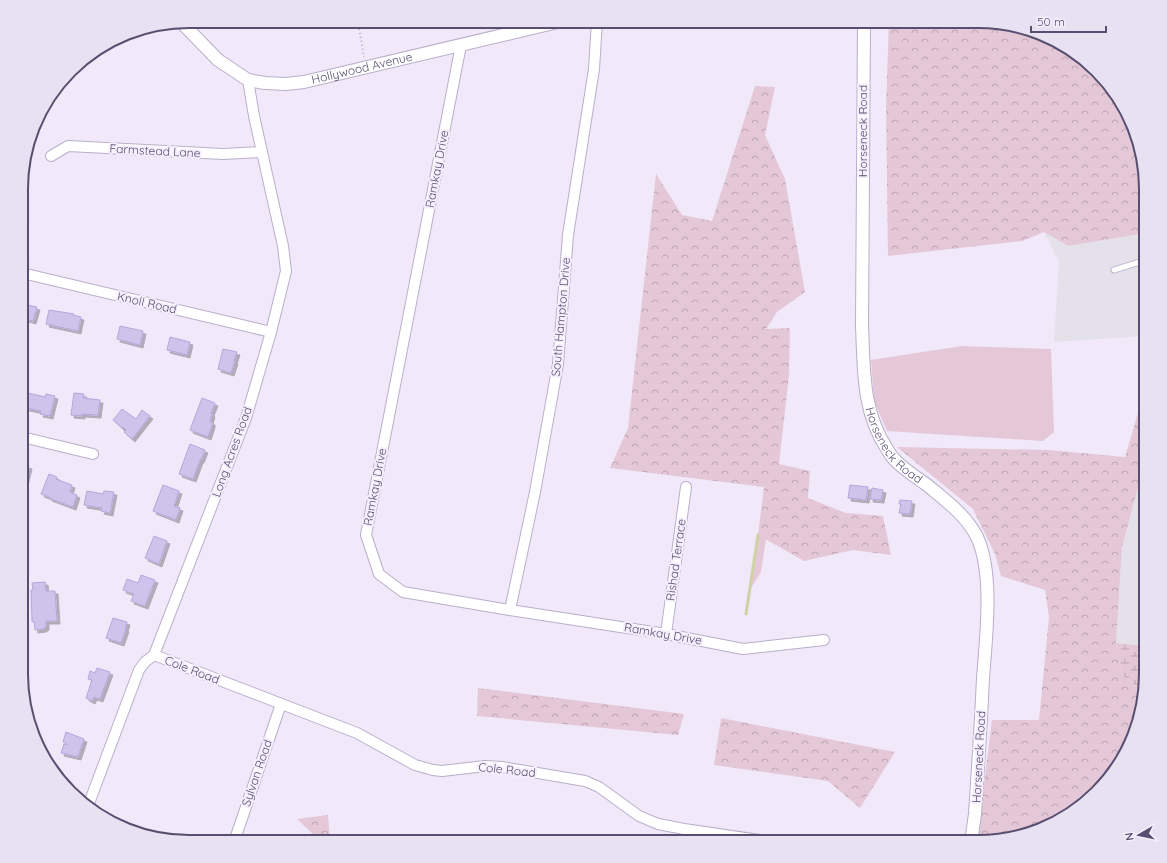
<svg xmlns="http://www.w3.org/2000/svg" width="1167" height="863" viewBox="0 0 1167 863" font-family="Quicksand,sans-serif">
	<defs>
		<pattern id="forest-crowns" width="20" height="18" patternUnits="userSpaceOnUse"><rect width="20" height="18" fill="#e5c8d7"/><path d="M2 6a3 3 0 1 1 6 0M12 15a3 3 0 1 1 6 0" fill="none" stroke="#bca5b3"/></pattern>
		<pattern id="wetland-marsh" width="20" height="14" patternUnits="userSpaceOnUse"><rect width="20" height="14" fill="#e5c8d7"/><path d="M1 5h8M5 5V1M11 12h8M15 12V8" fill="none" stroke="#bca5b3"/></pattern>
		<filter id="shadow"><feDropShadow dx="3" dy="3" stdDeviation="0" flood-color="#0004"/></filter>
	</defs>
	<rect width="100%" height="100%" fill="#f1e8fa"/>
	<g fill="#e5e1eb">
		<polygon points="1044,232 1068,246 1146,233 1146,336 1054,342 1059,262"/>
		<polygon points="1146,458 1146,646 1116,643 1122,547"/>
	</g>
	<g fill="#e5c8d7">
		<polygon points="962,346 1051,349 1054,432 1043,441 887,431 874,401 871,360"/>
		<polygon points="758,535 766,539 761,572 751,588"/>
	</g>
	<g fill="url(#forest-crowns)">
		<polygon points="988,21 1042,34 1088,63 1129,115 1146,189 1146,233 1068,246 1044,232 1022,241 888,256 886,108 889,22"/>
		<polygon points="755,86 775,87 765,135 785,179 805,292 777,312 766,329 790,328 789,375 779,464 810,471 808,498 846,513 883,516 891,555 853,550 804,561 758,535 764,487 610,468 628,428 656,174 682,215 712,221"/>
		<polygon points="1146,386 1146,458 1122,547 1116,643 1122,675 1144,692 1133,738 1104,784 1052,825 977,842 992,720 1039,720 1049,617 1045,590 1001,576 995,554 973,509 897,447 1049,450 1125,457"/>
		<polygon points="478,688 684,714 678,735 477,716"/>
		<polygon points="721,718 895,752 860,808 828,781 714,765"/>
		<polygon points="328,815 330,842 316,842 317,838 297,819"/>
	</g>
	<polygon fill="url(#wetland-marsh)" points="1116,643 1146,646 1146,685 1144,692 1122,675"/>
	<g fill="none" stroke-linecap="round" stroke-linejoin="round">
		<polyline stroke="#cfd1a7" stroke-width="3" points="746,614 758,535"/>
	</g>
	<g fill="#cfc3eb" stroke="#b5a6dc" filter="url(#shadow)">
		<polygon points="22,304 37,307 33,321 22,318"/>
		<polygon points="49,310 74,314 73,315 81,317 78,331 46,324"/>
		<polygon points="120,326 143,331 140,345 117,339"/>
		<polygon points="170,337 190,342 187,355 167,350"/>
		<polygon points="223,349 237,352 234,361 235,361 231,373 218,369"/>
		<polygon points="24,392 45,397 46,394 55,396 50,416 40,414 41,411 22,407"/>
		<polygon points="74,393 84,394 83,398 100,400 98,415 82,414 82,416 71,415"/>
		<polygon points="202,398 215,403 211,413 212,414 210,421 212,422 212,425 208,437 190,430"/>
		<polygon points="122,409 136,419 142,410 150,416 132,439 124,432 126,430 123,427 122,428 113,420"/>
		<polygon points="190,444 205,450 201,460 200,460 193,479 179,474"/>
		<polygon points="22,464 29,466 24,487 22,487"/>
		<polygon points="49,474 57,477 56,479 72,485 70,492 77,495 73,507 49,498 49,497 41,494"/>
		<polygon points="163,485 179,491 174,506 180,508 176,520 153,511"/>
		<polygon points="850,485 868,487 866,500 848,498"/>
		<polygon points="872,488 883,490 881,500 870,499"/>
		<polygon points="87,491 103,494 104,491 114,492 110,513 101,511 102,508 84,505"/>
		<polygon points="900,500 912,501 910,514 899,513 901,504 899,504"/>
		<polygon points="154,536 167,541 159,564 145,558"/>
		<polygon points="141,575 155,580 145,606 131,601 134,594 123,590 127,579 138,583"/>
		<polygon points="45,582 46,591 55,591 57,621 46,621 46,627 43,629 35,630 34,621 32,622 31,590 33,590 32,583"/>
		<polygon points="113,618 127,622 125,629 126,629 121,643 106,638"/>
		<polygon points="97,668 110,672 100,699 94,697 92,701 86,698 92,680 88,679 90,671 95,673"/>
		<polygon points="66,732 84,739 78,757 61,753 64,744 67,745 67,744 63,742"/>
	</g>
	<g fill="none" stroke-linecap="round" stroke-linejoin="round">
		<defs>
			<polyline id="service" points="1114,270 1146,260"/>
			<g id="minor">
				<polyline points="461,45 366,535 379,574 403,592 510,610 666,634 743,649 824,640"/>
				<polyline points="51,156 68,146 223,154 262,152"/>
				<polyline points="22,273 271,332"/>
				<polyline points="22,437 93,454"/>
				<polyline points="510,610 535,492 558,364 568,235 594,69 597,21"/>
				<polyline points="666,634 686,487"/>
				<polyline points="154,655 357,733 415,765 433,770 442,771 485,766 502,767 585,781 599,787 639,816 658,824 684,829 773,842"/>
				<polyline points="88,806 139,670 145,662 154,655 246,418 271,332 286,271 283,246 254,116 248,80"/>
				<polyline points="234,842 281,704"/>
			</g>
			<g id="tertiary">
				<path id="s1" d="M864,21L862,326C864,369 862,411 887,449C889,452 891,456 894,459C903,469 916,477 927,485C945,500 966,515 977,537C994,573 986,638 983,678C981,723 978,769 975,814L971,842"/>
				<path id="s2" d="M181,22L218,60L248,80L265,83L286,84L304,82L562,21"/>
			</g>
		</defs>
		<use href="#service" stroke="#b9afca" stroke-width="7"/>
		<use href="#minor" stroke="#b9afca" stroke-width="12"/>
		<use href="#tertiary" stroke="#b9afca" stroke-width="14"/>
		<polyline stroke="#b3a7d0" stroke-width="2" stroke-dasharray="1 3" stroke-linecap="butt" points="358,21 364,57"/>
		<use href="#service" stroke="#fff" stroke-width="5"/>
		<use href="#minor" stroke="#fff" stroke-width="10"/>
		<use href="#tertiary" stroke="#fff" stroke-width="12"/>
	</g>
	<g text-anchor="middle" stroke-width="4" stroke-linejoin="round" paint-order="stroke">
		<g font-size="12" fill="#584f70" stroke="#f5eefd">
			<text dy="4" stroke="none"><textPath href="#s2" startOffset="205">Hollywood Avenue</textPath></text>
			<text transform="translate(863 131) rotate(-90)" y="4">Horseneck Road</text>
			<text transform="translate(155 151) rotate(3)" y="4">Farmstead Lane</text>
			<text transform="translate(437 169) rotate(-79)" y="4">Ramkay Drive</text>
			<text transform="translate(147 303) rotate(13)" y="4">Knoll Road</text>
			<text transform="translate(561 317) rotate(-85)" y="4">South Hampton Drive</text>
			<text dy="4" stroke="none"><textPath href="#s1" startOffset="433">Horseneck Road</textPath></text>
			<text transform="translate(232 452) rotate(-70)" y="4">Long Acres Road</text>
			<text transform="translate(375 487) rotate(-79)" y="4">Ramkay Drive</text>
			<text transform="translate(676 560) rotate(-82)" y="4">Rishad Terrace</text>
			<text transform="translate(663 634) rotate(10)" y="4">Ramkay Drive</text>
			<text transform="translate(192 670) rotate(21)" y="4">Cole Road</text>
			<text transform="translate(979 757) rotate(-87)" y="4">Horseneck Road</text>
			<text transform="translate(507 770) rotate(6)" y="4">Cole Road</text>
			<text transform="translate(257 773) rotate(-71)" y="4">Sylvan Road</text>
		</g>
	</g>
	<path d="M0 0H1167V863H0ZM189 28H978A161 161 0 0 1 1139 189V674A161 161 0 0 1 978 835H189A161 161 0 0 1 28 674V189A161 161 0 0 1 189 28Z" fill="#e8e1f2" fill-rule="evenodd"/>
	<path fill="none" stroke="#584f70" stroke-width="2" d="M189 28H978A161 161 0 0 1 1139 189V674A161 161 0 0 1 978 835H189A161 161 0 0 1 28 674V189A161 161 0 0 1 189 28Z"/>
	<g transform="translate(1139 835) rotate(261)" stroke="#f5eefd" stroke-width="3" paint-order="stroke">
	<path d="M0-3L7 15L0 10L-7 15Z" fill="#584f70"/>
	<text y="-6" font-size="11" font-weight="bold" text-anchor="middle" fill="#584f70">N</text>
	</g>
	<path d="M1031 26v6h75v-6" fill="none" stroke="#584f70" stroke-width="2"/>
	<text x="1037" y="26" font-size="12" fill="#584f70" stroke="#f5eefd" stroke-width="3" paint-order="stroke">50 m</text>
</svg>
